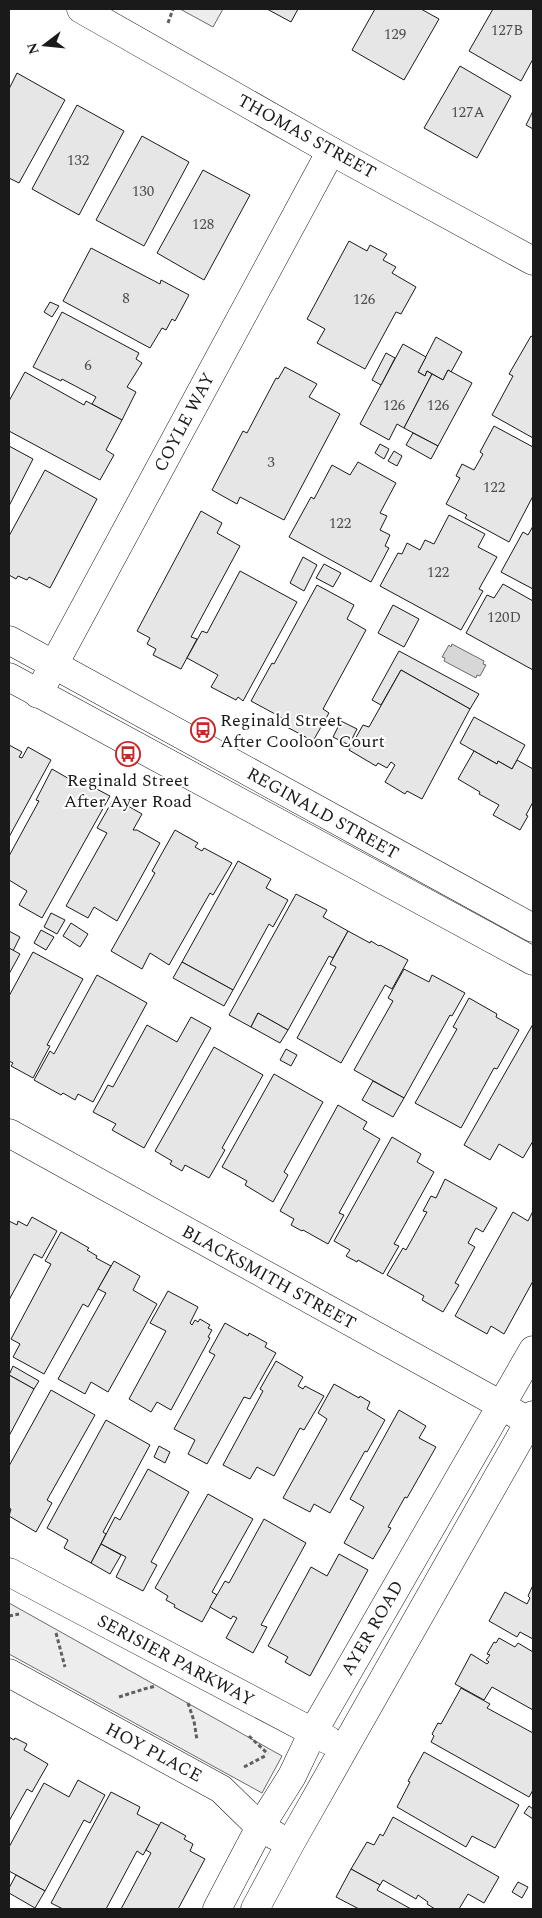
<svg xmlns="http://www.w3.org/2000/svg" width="542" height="1918" viewBox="0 0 542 1918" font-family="Spectral,serif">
	<rect width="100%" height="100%" fill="#fff"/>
	<g fill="#ededed" stroke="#6a6a6a">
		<polygon points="180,9 223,9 213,27"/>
		<polygon points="9,1603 282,1756 262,1793 9,1654"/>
	</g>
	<polygon fill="#d7d7d7" stroke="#6a6a6a" points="452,644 484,661 483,664 486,665 480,676 477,675 476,678 444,661 445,658 442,657 449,645 451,647"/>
	<g fill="#e6e6e6" stroke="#1a1a1a">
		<polygon points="267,9 298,9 291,22"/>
		<polygon points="375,9 421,9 439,19 404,80 352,50"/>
		<polygon points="493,9 533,9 533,59 521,81 469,51"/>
		<polygon points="460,66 511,96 477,158 424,128"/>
		<polygon points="17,73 65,100 19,183 9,178 9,89"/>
		<polygon points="77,105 124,131 79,215 32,189"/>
		<polygon points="533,111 533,129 526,125"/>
		<polygon points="142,136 189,162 144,246 96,220"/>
		<polygon points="203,170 250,195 204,280 157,253"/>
		<polygon points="349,241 367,251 370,245 387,254 383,260 396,267 392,273 416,287 401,314 396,312 365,369 317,343 325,329 307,319"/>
		<polygon points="91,248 160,284 161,280 189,295 175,321 172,319 166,330 162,328 150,348 63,301"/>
		<polygon points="50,302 59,306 52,317 44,312"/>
		<polygon points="62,312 139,353 136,359 142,363 127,387 136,392 122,420 92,404 96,397 62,379 61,381 33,367"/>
		<polygon points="531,336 533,337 533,438 492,415 513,376 509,374"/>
		<polygon points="436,337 462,352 451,372 448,370 443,380 427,371 425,376 418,372"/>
		<polygon points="403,344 426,357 418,372 425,376 427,371 432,374 404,428 397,424 389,440 360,424"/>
		<polygon points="386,353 395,358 381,385 372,380"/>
		<polygon points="285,367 317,384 309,397 340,414 284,520 240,497 237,504 212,490 243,431 247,433 276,378 278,379"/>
		<polygon points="448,370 472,383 438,446 404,428 432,374 443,380"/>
		<polygon points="25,372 84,405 86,401 122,420 106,450 114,455 100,480 9,431 9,401"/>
		<polygon points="494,426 533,447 533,496 509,542 465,518 467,515 446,504 460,478 456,476 462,464 474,470 483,454 480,452"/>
		<polygon points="413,433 438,446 431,459 406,445"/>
		<polygon points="380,444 389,449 384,459 375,453"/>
		<polygon points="9,446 33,459 9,506"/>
		<polygon points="394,451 402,456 397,466 388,461"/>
		<polygon points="358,462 396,483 380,513 387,516 380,530 390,535 385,546 389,548 371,582 289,537 311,497 314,499 332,465 350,475"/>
		<polygon points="45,470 97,499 50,588 29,577 27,580 18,576 16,579 9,575 9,536"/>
		<polygon points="201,511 222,523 217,533 240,546 191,637 197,639 181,669 153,655 156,649 147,644 150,638 137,631"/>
		<polygon points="449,515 485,534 478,547 497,557 479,589 483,591 461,630 380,586 398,553 402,554 407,543 420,550 425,540 434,544"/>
		<polygon points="533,526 533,589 501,572 523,532 528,535"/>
		<polygon points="303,557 317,565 304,591 290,583"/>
		<polygon points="324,564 341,573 333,587 316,578"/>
		<polygon points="240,571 297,602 243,701 238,697 236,700 211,687 218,675 187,658 202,631 207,633"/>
		<polygon points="503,584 533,601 533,670 466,633 487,595 494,598"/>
		<polygon points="317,585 354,605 347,619 366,630 323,709 329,713 313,741 285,726 288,721 251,701 272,663 274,664"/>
		<polygon points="393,605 419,619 404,647 378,633"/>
		<polygon points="399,651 479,694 470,709 401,670 381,705 372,700"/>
		<polygon points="401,670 470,709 422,799 407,791 405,794 385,782 395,765 391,762 387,768 378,763 376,766 349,750 363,725 369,727"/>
		<polygon points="474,717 525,745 512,769 498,761 497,764 460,743"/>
		<polygon points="341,721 357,729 349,745 333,737"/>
		<polygon points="9,745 22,752 19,757 22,758 28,747 51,760 9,837"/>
		<polygon points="474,751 497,764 498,761 512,769 517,760 533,769 533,802 526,815 528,816 520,830 493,815 499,805 479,794 480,792 458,779"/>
		<polygon points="52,769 78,784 81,778 93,784 91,786 110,796 42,918 19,905 27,891 9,880 9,856 39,801 36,800"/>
		<polygon points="114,798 142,814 133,830 137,830 160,843 117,921 94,907 88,918 66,906 107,833 97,828"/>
		<polygon points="175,830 198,843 195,847 202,851 204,848 232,863 213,895 210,893 169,965 150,953 142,969 111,951 155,873 152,871"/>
		<polygon points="238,861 271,879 266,888 288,900 273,927 269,924 233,990 182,962"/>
		<polygon points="296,894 327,910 323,917 348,931 333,958 329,956 288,1030 258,1013 251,1027 229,1015"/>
		<polygon points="51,913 65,920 57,934 44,927"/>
		<polygon points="71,923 88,934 80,947 63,936"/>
		<polygon points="41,930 54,937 46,950 34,943"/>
		<polygon points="9,931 20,937 13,951 9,948"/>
		<polygon points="348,931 370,943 371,941 379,946 380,945 408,960 392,989 385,985 341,1063 297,1038 336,967 330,964"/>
		<polygon points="9,948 20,954 9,974"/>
		<polygon points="33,952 83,979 47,1045 50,1046 33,1078 11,1066 13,1063 9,1061 9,996"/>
		<polygon points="182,962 233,990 224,1006 173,978"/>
		<polygon points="404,969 429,982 432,975 465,993 452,1016 450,1015 404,1098 354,1070 393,1001 388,998"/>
		<polygon points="97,975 147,1003 93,1102 78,1094 75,1100 63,1093 61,1095 34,1080 50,1051 54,1054"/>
		<polygon points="469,998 497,1014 496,1017 519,1030 497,1069 494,1068 461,1128 415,1103 457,1029 453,1027"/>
		<polygon points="258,1013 288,1030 280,1043 251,1027"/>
		<polygon points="191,1017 211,1028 144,1148 112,1130 116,1124 93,1112 108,1085 113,1087 147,1025 177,1042"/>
		<polygon points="533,1024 533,1141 523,1158 499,1144 490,1160 464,1145"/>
		<polygon points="214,1047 263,1075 222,1148 225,1150 209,1178 185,1165 182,1171 170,1164 172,1161 155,1151"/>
		<polygon points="286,1049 297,1055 291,1066 280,1060"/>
		<polygon points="274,1074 323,1102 284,1172 288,1175 273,1202 245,1185 247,1181 222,1167"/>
		<polygon points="373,1081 404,1098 393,1117 362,1100"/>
		<polygon points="338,1105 367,1122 363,1129 380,1139 339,1213 344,1215 328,1244 303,1230 302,1231 291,1225 294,1219 280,1211"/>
		<polygon points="392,1137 421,1154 417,1162 434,1172 394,1244 399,1246 383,1274 358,1260 357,1262 346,1256 350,1250 334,1241"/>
		<polygon points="445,1179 497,1208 483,1232 476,1228 468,1243 475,1247 455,1283 459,1285 443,1312 422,1300 424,1296 387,1275 403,1248 406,1250 427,1212 423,1211 431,1196 436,1198"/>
		<polygon points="533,1211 533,1281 504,1334 491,1326 487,1334 455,1316 513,1212 528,1221"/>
		<polygon points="32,1217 57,1231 42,1258 34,1254 9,1300 9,1221 17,1225 18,1221 27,1226"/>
		<polygon points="61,1232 89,1248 87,1250 97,1256 96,1258 111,1266 88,1307 83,1304 44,1374 13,1357 20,1344 11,1339 51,1264 45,1261"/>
		<polygon points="114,1261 140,1276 133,1290 157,1304 108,1392 91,1382 85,1394 58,1379 106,1293 98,1289"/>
		<polygon points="168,1291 198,1307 190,1323 192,1325 195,1320 198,1322 200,1319 210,1325 208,1328 212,1330 208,1337 210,1338 171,1410 157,1402 151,1412 129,1399 166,1331 150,1323"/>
		<polygon points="225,1323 248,1336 249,1333 267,1343 265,1347 276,1353 250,1399 244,1397 207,1464 188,1454 195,1440 174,1429 215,1355 209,1352"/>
		<polygon points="276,1361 303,1377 298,1386 303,1389 305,1386 324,1396 304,1430 300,1428 274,1476 257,1467 250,1479 223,1465 263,1391 260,1389"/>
		<polygon points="13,1366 39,1381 34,1389 9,1375"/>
		<polygon points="9,1375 34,1389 9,1436"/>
		<polygon points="334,1384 359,1398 360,1396 370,1402 367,1409 385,1420 367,1452 365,1451 330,1513 314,1504 310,1512 283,1498 327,1419 318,1413"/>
		<polygon points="51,1390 95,1415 47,1500 52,1503 36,1532 9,1516 11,1509 9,1508 9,1466"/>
		<polygon points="399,1410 426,1426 419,1438 436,1447 407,1498 405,1497 388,1527 391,1528 373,1559 344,1543 364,1507 350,1499"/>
		<polygon points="106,1420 150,1445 103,1532 106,1534 91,1563 64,1548 68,1540 47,1528"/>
		<polygon points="159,1446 170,1452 165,1463 154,1457"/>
		<polygon points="148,1469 189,1492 151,1562 157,1565 143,1591 116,1577 126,1557 101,1544 115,1517 120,1520"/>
		<polygon points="208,1494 253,1519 212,1592 217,1595 202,1622 174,1607 175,1605 166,1600 168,1596 155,1588"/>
		<polygon points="264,1519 306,1543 261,1625 267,1627 253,1653 226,1638 237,1618 233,1616 231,1619 210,1607 225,1581 229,1583"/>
		<polygon points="101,1544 121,1555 110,1574 91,1563"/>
		<polygon points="339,1554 368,1570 310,1676 285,1662 288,1657 268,1646 311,1567 327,1576"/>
		<polygon points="533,1585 533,1639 520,1632 517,1637 489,1621 505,1592 527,1604 530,1598 528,1596"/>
		<polygon points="499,1638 515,1647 518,1643 533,1652 533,1710 492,1687 484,1700 455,1684 471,1654 487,1664 489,1662 486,1660 490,1655 487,1654 494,1642 496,1643"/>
		<polygon points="461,1688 490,1704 487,1708 533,1733 533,1790 529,1797 431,1742 434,1736 432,1734 438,1723 441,1724"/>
		<polygon points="9,1737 14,1740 15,1738 27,1744 24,1750 48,1764 32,1792 27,1789 9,1821"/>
		<polygon points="424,1752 519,1805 495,1848 472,1836 466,1847 397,1807 410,1782 408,1781"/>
		<polygon points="78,1780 105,1795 90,1823 84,1820 45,1891 9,1871 9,1847 44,1783 69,1797"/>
		<polygon points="111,1792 140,1807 137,1814 160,1826 143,1855 137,1851 106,1909 63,1909 51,1903"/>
		<polygon points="529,1806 533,1809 533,1819 524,1813"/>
		<polygon points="393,1817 499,1877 484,1903 468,1894 459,1909 435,1909 427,1904 428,1902 418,1895 416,1899 383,1880 380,1885 351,1869 367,1842 374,1845 380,1834 383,1836"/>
		<polygon points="161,1822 186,1836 184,1839 193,1844 190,1851 205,1859 178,1909 121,1909 151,1853 146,1850"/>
		<polygon points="351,1869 380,1885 377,1890 411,1909 359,1909 336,1897"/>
		<polygon points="16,1875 45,1891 35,1908 9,1893 9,1888"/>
		<polygon points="518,1882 528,1887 522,1898 512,1892"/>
	</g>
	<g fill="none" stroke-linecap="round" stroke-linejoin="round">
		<defs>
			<g id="minor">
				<polyline points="81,9 331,151 533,261"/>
				<polyline points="9,640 533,928"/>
				<polyline points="9,677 533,961"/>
				<polyline points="38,694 331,151"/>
				<polyline points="9,1133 501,1405 529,1422"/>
				<polyline points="9,1572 328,1740"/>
				<polyline points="9,1673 221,1789 260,1827 276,1836"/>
				<polyline points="217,1909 260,1827 292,1776 313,1732 533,1350"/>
				<polyline points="255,1909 290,1844 533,1415"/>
			</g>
		</defs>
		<use href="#minor" stroke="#1a1a1a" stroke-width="29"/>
		<g stroke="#5f5f5f" stroke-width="3" stroke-dasharray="4 2.5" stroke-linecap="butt">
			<polyline points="168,23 173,9"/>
			<polyline points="9,1616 19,1614"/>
			<polyline points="56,1633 65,1667"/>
			<polyline points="119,1697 144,1689 156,1686"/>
			<polyline points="188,1703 194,1721 197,1740"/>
			<polyline points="249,1736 268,1754"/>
			<polyline points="244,1767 265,1756"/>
		</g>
		<use href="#minor" stroke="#fff" stroke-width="28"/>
	</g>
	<defs>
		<symbol id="bus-ring" viewBox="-11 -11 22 22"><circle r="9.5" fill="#fff" stroke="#c62828" stroke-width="1.5"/><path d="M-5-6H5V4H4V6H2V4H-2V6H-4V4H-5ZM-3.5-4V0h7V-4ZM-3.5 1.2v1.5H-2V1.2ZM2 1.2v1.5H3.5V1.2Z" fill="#c62828"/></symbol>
	</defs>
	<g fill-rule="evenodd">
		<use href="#bus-ring" x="189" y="716" width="28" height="28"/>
		<use href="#bus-ring" x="114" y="740" width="28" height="28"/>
	</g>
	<g text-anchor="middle" stroke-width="4" stroke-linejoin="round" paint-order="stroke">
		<g font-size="15" fill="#4d4d4d">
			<text x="507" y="35">127B</text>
			<text x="395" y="39">129</text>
			<text x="468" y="117">127A</text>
			<text x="78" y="165">132</text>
			<text x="143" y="196">130</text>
			<text x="203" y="229">128</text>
			<text x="126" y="303">8</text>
			<text x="364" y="304">126</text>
			<text x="88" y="370">6</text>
			<text x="394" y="410">126</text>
			<text x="438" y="410">126</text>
			<text x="271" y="467">3</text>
			<text x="494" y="492">122</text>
			<text x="340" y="528">122</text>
			<text x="438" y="577">122</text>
			<text x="504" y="622">120D</text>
		</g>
		<g font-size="18" fill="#1a1a1a" stroke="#fff">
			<text transform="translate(307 136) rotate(29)" y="6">THOMAS STREET</text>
			<text transform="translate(184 422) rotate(-62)" y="6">COYLE WAY</text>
			<text transform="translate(323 813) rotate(29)" y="6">REGINALD STREET</text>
			<text transform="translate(269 1277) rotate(29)" y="6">BLACKSMITH STREET</text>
			<text transform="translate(372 1628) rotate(-60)" y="6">AYER ROAD</text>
			<text transform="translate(176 1660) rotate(28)" y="6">SERISIER PARKWAY</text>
			<text transform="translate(154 1752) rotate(28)" y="6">HOY PLACE</text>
		</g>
		<g font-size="18" fill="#1a1a1a" stroke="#fff" text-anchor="start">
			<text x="220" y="726">Reginald Street<tspan x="220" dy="21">After Cooloon Court</tspan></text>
			<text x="128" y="786" text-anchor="middle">Reginald Street<tspan x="128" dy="21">After Ayer Road</tspan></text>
		</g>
	</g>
	<rect width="542" height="1918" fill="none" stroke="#1a1a1a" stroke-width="20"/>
	<g transform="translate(45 45) rotate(254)" stroke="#ffffff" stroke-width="4" paint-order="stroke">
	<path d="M0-4L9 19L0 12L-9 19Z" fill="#1a1a1a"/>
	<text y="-8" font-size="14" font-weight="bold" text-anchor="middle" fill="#1a1a1a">N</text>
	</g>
</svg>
